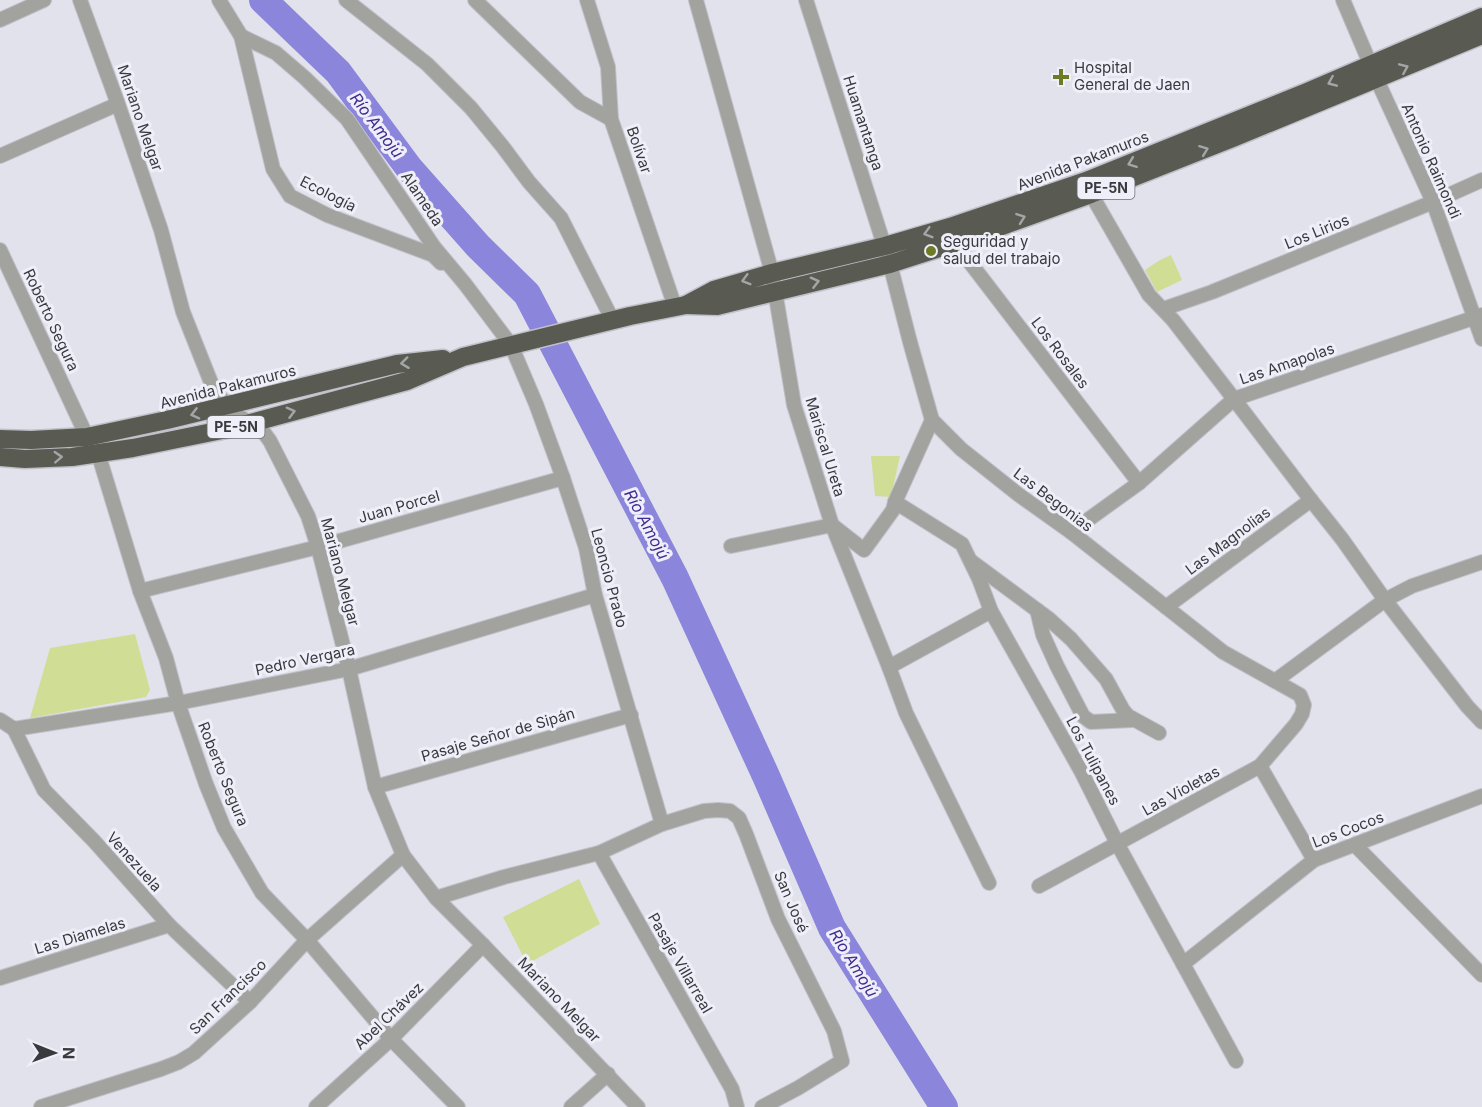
<svg xmlns="http://www.w3.org/2000/svg" width="1482" height="1107" viewBox="0 0 1482 1107" font-family="Inter,sans-serif">
	<rect width="100%" height="100%" fill="#e2e2ec"/>
	<g fill="#d0dd95">
		<polygon points="1171,255 1182,280 1157,292 1145,270 1160,260"/>
		<polygon points="871,456 900,456 891,497 875,496"/>
		<polygon points="135,634 150,690 146,697 30,718 50,648"/>
		<polygon points="579,879 600,924 527,964 503,917"/>
	</g>
	<g fill="none" stroke-linecap="round" stroke-linejoin="round">
		<polyline stroke="#8b85db" stroke-width="28" points="263,0 338,72 409,168 478,246 527,294 675,578 766,776 832,928 944,1107"/>
		<defs>
			<g id="street">
				<polyline points="80,0 118,104 161,230 183,312 214,390 235,414 262,430 270,441 308,516 318,547 349,669 375,787 403,855 436,898 483,945 638,1107"/>
				<polyline points="219,0 241,36 273,169 290,196 327,215 433,255 441,263"/>
				<polyline points="346,0 427,64 471,108 503,147 529,182 561,218 613,321"/>
				<polyline points="475,0 580,102 611,119"/>
				<polyline points="587,0 608,67 611,119 675,307"/>
				<polyline points="696,0 772,273 794,405 832,525 889,667 906,713 989,883"/>
				<polyline points="806,0 890,264 910,342 932,420 961,449 1019,495 1071,532 1223,652 1300,695 1304,705 1302,714 1296,724 1260,766 1039,886"/>
				<polyline points="1343,0 1377,80 1433,202 1482,339"/>
				<polyline points="0,20 44,0"/>
				<polyline points="241,36 276,53 305,78 347,119 434,247 465,284 511,345 536,404 563,478 586,548 595,595 662,824"/>
				<polyline points="0,156 118,104"/>
				<polyline points="1091,194 1149,295 1173,320 1234,399 1311,500 1342,539 1385,600 1467,706 1482,722"/>
				<polyline points="955,243 1139,483"/>
				<polyline points="0,250 87,437"/>
				<polyline points="1163,309 1212,292 1433,202 1482,180"/>
				<polyline points="98,453 140,591 166,658 178,703 206,784 224,828 262,893 307,940 391,1039 458,1107"/>
				<polyline points="895,502 962,544 979,579 991,611 1081,771 1118,845 1236,1061"/>
				<polyline points="1071,532 1139,483 1234,399 1482,315"/>
				<polyline points="731,546 832,525 864,550 893,510 895,502 932,420"/>
				<polyline points="972,562 1049,619 1071,639 1106,679 1123,710 1128,716 1159,733"/>
				<polyline points="140,591 318,547 563,478"/>
				<polyline points="1166,607 1311,500"/>
				<polyline points="1037,610 1043,635 1057,666 1083,716 1091,722 1133,720"/>
				<polyline points="889,667 991,611"/>
				<polyline points="1275,681 1385,600 1412,586 1482,562"/>
				<polyline points="0,720 14,729"/>
				<polyline points="14,729 178,703 349,669 595,595"/>
				<polyline points="14,729 44,790 94,841 169,925 250,1002"/>
				<polyline points="1260,766 1314,860"/>
				<polyline points="375,787 631,715"/>
				<polyline points="1355,845 1482,975"/>
				<polyline points="599,853 732,1089 737,1107"/>
				<polyline points="436,898 504,877 599,853 662,824 704,811 718,810 730,811 739,818 746,834 778,919 834,1031 842,1061 798,1088 762,1107"/>
				<polyline points="1183,964 1314,860 1482,796"/>
				<polyline points="0,978 169,925"/>
				<polyline points="41,1107 161,1069 179,1062 194,1053 250,1002 307,940 403,855"/>
				<polyline points="316,1107 391,1039 483,945"/>
				<polyline points="571,1107 608,1074"/>
			</g>
			<g id="highway">
				<polyline points="1482,17 1307,92 1086,181 950,227 885,246 772,273 714,290 686,305 717,306 890,264 955,243 1091,194 1233,138 1482,35"/>
				<polyline points="0,439 31,440 87,437 167,420 397,364 443,359"/>
				<polyline points="0,457 25,459 72,457 133,448 232,428 407,381 463,357 630,316 686,305"/>
			</g>
		</defs>
		<use href="#street" stroke="#c0c0c9" stroke-width="16"/>
		<use href="#highway" stroke="#c0c0c9" stroke-width="21"/>
		<use href="#street" stroke="#a2a39f" stroke-width="14"/>
		<use href="#highway" stroke="#595b53" stroke-width="18"/>
	</g>
	<defs><path id="oneway-chevron" d="M-2-3.5L2.5 0L-2 3.5" fill="none" stroke-width="1.6" stroke-linecap="round" stroke-linejoin="round" transform="scale(1.5)"/></defs>
	<g stroke="#a4a5a6">
		<use href="#oneway-chevron" transform="translate(1404 68) rotate(-23)"/>
		<use href="#oneway-chevron" transform="translate(1332 82) rotate(157)"/>
		<use href="#oneway-chevron" transform="translate(1204 150) rotate(-21)"/>
		<use href="#oneway-chevron" transform="translate(1132 163) rotate(159)"/>
		<use href="#oneway-chevron" transform="translate(1021 218) rotate(-20)"/>
		<use href="#oneway-chevron" transform="translate(928 233) rotate(164)"/>
		<use href="#oneway-chevron" transform="translate(746 280) rotate(164)"/>
		<use href="#oneway-chevron" transform="translate(815 282) rotate(-14)"/>
		<use href="#oneway-chevron" transform="translate(405 363) rotate(173)"/>
		<use href="#oneway-chevron" transform="translate(291 412) rotate(-15)"/>
		<use href="#oneway-chevron" transform="translate(195 414) rotate(166)"/>
		<use href="#oneway-chevron" transform="translate(58 457) rotate(-3)"/>
	</g>
	<g fill="#6f7a26" stroke="#efeffa" stroke-width="2">
		<path d="M1058 68h6v6h6v6h-6v6h-6v-6h-6v-6h6z"/>
		<circle cx="931" cy="251" r="6"/>
	</g>
	<g text-anchor="middle" stroke-width="6" stroke-linejoin="round" paint-order="stroke">
		<g fill="#efeffa" stroke="#707076" stroke-width="1.5">
			<rect x="1077.5" y="177" width="57" height="22" rx="4.5"/>
			<rect x="207.5" y="416" width="57" height="22" rx="4.5"/>
		</g>
		<g font-size="14" font-weight="bold" fill="#3a3a3e">
			<text x="1106" y="193">PE-5N</text>
			<text x="236" y="432">PE-5N</text>
		</g>
		<g font-size="15" fill="#3a3a3e" stroke="#efeffa" text-anchor="start">
			<text x="1074" y="73">Hospital<tspan x="1074" dy="17">General de Jaen</tspan></text>
			<text x="943" y="247">Seguridad y<tspan x="943" dy="17">salud del trabajo</tspan></text>
		</g>
		<g font-size="15" fill="#3a3a3e" stroke="#efeffa">
			<text transform="translate(140 118) rotate(71)" y="5">Mariano Melgar</text>
			<text transform="translate(863 123) rotate(72)" y="5">Huamantanga</text>
			<text transform="translate(639 150) rotate(71)" y="5">Bolívar</text>
			<text transform="translate(1083 161) rotate(-21)" y="5">Avenida Pakamuros</text>
			<text transform="translate(1431 161) rotate(66)" y="5">Antonio Raimondi</text>
			<text transform="translate(328 194) rotate(27)" y="5">Ecología</text>
			<text transform="translate(422 199) rotate(56)" y="5">Alameda</text>
			<text transform="translate(1317 232) rotate(-22)" y="5">Los Lirios</text>
			<text transform="translate(51 320) rotate(65)" y="5">Roberto Segura</text>
			<text transform="translate(1060 353) rotate(53)" y="5">Los Rosales</text>
			<text transform="translate(1287 364) rotate(-19)" y="5">Las Amapolas</text>
			<text transform="translate(228 387) rotate(-14)" y="5">Avenida Pakamuros</text>
			<text transform="translate(825 447) rotate(73)" y="5">Mariscal Ureta</text>
			<text transform="translate(1053 500) rotate(37)" y="5">Las Begonias</text>
			<text transform="translate(399 507) rotate(-16)" y="5">Juan Porcel</text>
			<text transform="translate(1228 541) rotate(-37)" y="5">Las Magnolias</text>
			<text transform="translate(340 572) rotate(75)" y="5">Mariano Melgar</text>
			<text transform="translate(609 578) rotate(75)" y="5">Leoncio Prado</text>
			<text transform="translate(305 660) rotate(-12)" y="5">Pedro Vergara</text>
			<text transform="translate(498 735) rotate(-16)" y="5">Pasaje Señor de Sipán</text>
			<text transform="translate(1093 761) rotate(62)" y="5">Los Tulipanes</text>
			<text transform="translate(223 774) rotate(68)" y="5">Roberto Segura</text>
			<text transform="translate(1181 791) rotate(-29)" y="5">Las Violetas</text>
			<text transform="translate(1348 830) rotate(-21)" y="5">Los Cocos</text>
			<text transform="translate(134 862) rotate(48)" y="5">Venezuela</text>
			<text transform="translate(791 902) rotate(67)" y="5">San José</text>
			<text transform="translate(80 936) rotate(-17)" y="5">Las Diamelas</text>
			<text transform="translate(680 963) rotate(60)" y="5">Pasaje Villarreal</text>
			<text transform="translate(228 997) rotate(-44)" y="5">San Francisco</text>
			<text transform="translate(559 1000) rotate(46)" y="5">Mariano Melgar</text>
			<text transform="translate(389 1016) rotate(-44)" y="5">Abel Chávez</text>
		</g>
		<g font-size="16" font-style="italic" fill="#412c90" stroke="#efeffa">
			<text transform="translate(377 125) rotate(53)" y="6">Río Amojú</text>
			<text transform="translate(647 524) rotate(62)" y="6">Río Amojú</text>
			<text transform="translate(854 963) rotate(58)" y="6">Río Amojú</text>
		</g>
	</g>
	<g transform="translate(54 1053) rotate(91)" stroke="#efeffa" stroke-width="4.5" paint-order="stroke">
	<path d="M0-4.5L10 22L0 15L-10 22Z" fill="#3a3a3e"/>
	<text y="-9" font-size="16" font-weight="bold" text-anchor="middle" fill="#3a3a3e">N</text>
	</g>
</svg>
